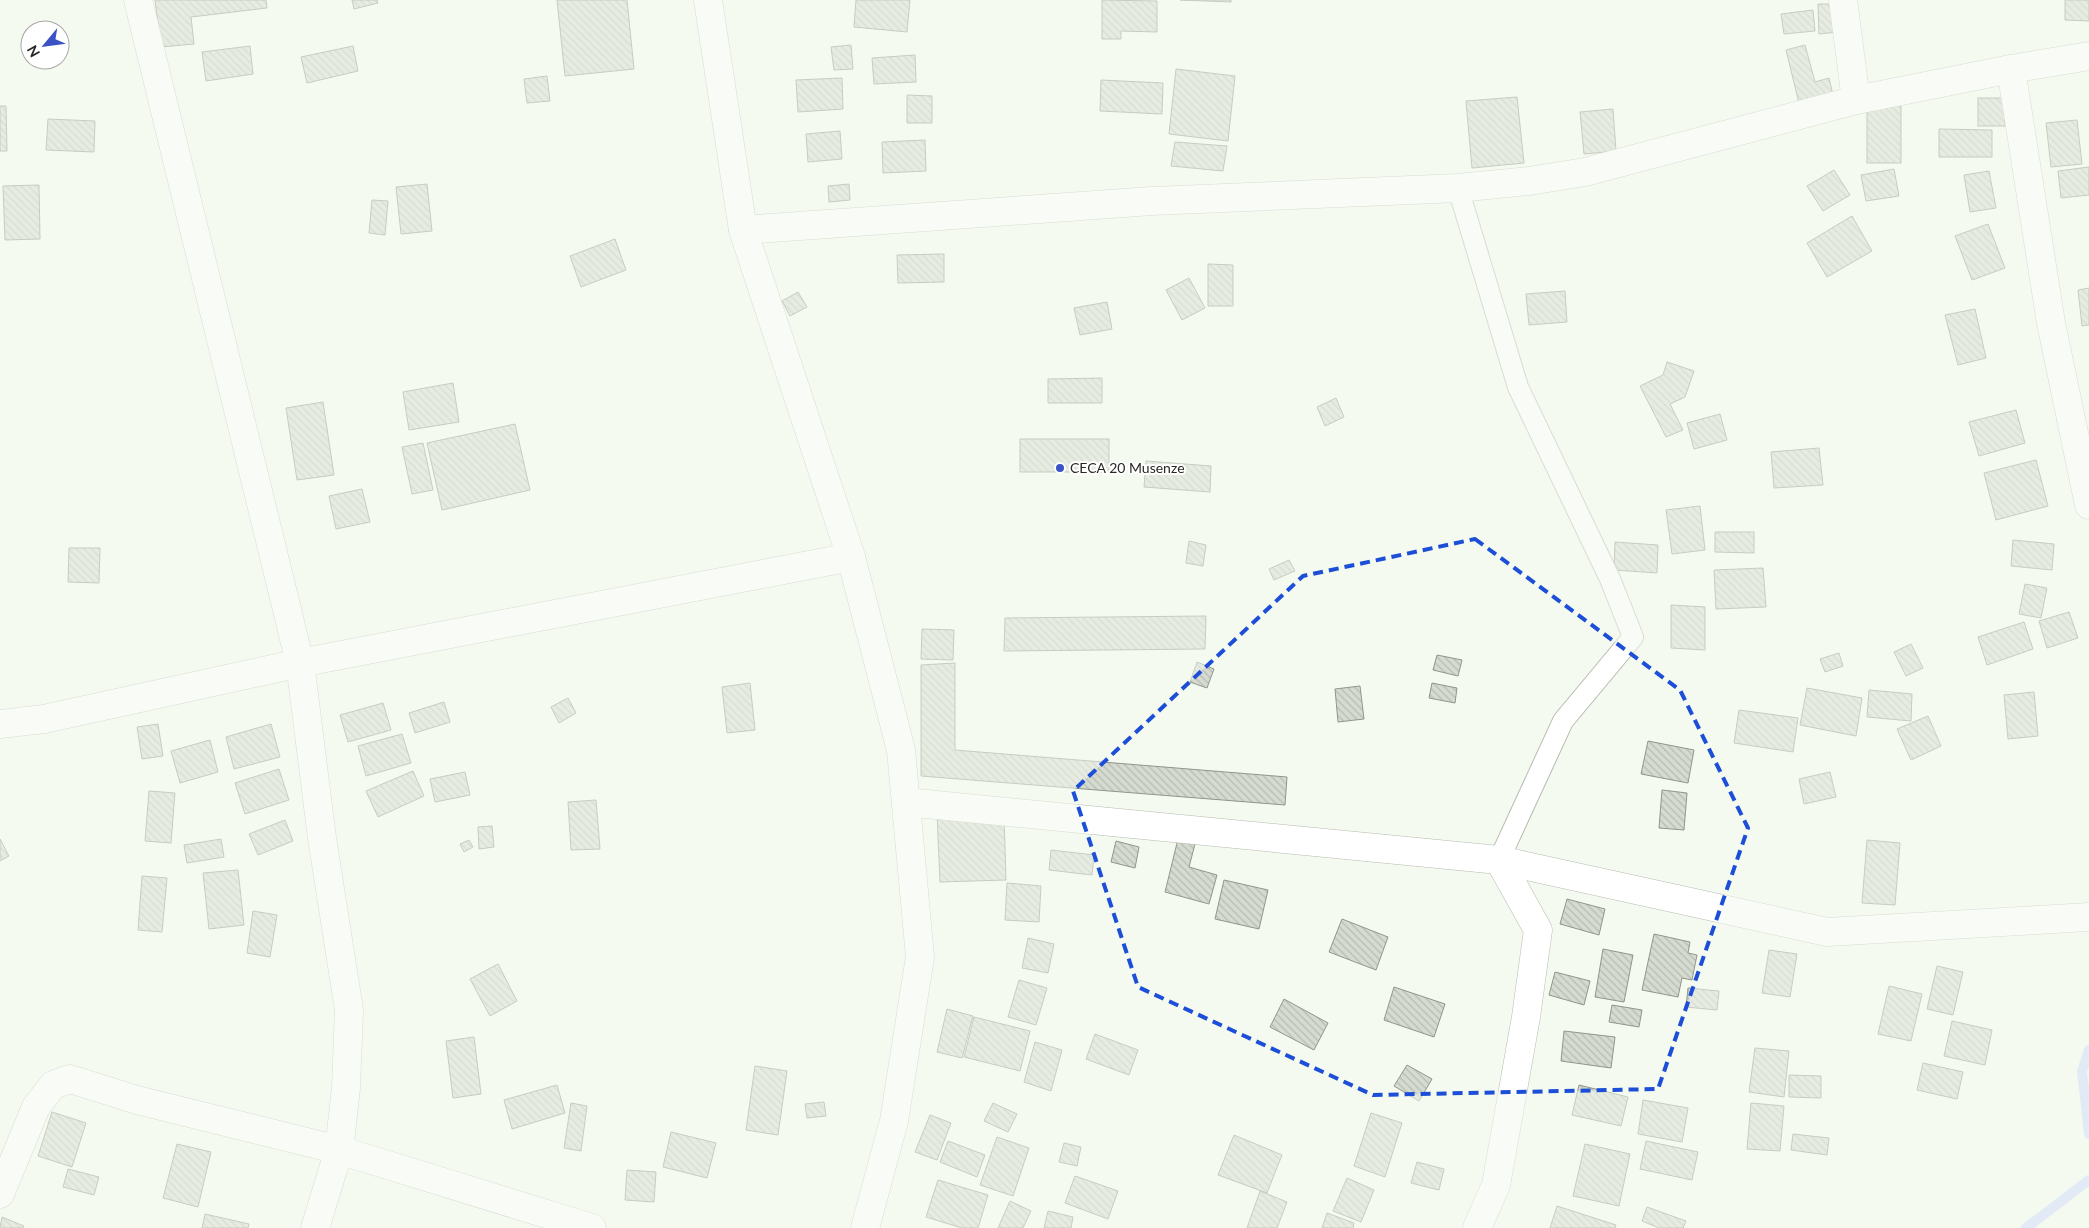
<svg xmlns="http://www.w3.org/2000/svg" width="2089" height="1228" viewBox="0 0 2089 1228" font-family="Lato,sans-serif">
	<defs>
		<pattern id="building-back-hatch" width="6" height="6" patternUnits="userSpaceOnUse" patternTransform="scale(1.25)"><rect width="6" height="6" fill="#d5dbd0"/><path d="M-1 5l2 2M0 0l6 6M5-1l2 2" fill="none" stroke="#b7bcb2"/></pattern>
	</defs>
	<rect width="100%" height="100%" fill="#f4faef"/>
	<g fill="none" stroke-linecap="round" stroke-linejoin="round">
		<g stroke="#cddafc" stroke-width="10">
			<polyline points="2089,1050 2082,1071 2089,1134"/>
			<polyline points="2026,1228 2089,1180"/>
		</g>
	</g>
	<g fill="url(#building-back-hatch)" stroke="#91968c">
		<polygon points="155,0 266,0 267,8 191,17 194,44 161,47"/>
		<polygon points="352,0 377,0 378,3 354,9"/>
		<polygon points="557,0 627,0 634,69 565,76"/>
		<polygon points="856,0 910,0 907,32 854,27"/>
		<polygon points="1102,0 1157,1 1157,32 1121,31 1121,39 1102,39"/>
		<polygon points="1180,0 1231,0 1231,2"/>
		<polygon points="2065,0 2089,0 2089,21 2065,20"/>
		<polygon points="1818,4 1836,4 1838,32 1819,34"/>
		<polygon points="1813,10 1815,31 1784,34 1781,14"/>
		<polygon points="851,45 853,69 834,70 831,47"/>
		<polygon points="1805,45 1815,82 1829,78 1833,95 1799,103 1786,50"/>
		<polygon points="250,46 253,74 206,81 202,52"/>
		<polygon points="353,46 358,71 307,83 301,57"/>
		<polygon points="915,55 916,82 874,84 872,58"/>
		<polygon points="1176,69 1235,76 1228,141 1169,134"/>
		<polygon points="547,76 550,101 527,103 524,79"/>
		<polygon points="842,78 843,109 798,112 796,80"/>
		<polygon points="1101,80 1163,83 1162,114 1100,111"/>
		<polygon points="907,95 932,96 932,123 907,123"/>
		<polygon points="1517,97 1524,163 1472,168 1466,101"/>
		<rect x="1978" y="98" width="27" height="28"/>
		<rect x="1867" y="105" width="34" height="58"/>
		<polygon points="0,106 6,106 7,151 0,151"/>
		<polygon points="1613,109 1616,151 1584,154 1580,112"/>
		<polygon points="48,119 95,121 94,152 46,150"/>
		<polygon points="2077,120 2082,164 2051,167 2046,123"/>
		<polygon points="1939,129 1992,130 1992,157 1939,157"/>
		<polygon points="840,131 842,159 808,162 806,134"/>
		<polygon points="925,140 926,171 883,173 882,142"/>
		<polygon points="1175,142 1227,146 1223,171 1171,166"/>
		<polygon points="2089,167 2089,195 2061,198 2058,171"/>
		<polygon points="1894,169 1899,196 1866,201 1861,175"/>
		<polygon points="1834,170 1850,195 1823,211 1807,186"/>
		<polygon points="1989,171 1996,208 1970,212 1964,175"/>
		<polygon points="427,184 432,231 401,234 396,187"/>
		<polygon points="849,184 850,200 829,202 828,186"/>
		<polygon points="39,185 40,239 5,240 3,186"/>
		<polygon points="372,200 388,201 385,235 369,233"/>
		<polygon points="1852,216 1872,251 1827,277 1807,243"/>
		<polygon points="1988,224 2005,268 1972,280 1955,236"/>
		<polygon points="615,239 626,270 581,287 570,256"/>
		<polygon points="944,254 944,282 898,283 897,255"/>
		<polygon points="1208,264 1233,265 1233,306 1208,306"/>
		<polygon points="1189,278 1205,308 1182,320 1166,290"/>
		<polygon points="2089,288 2089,325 2082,326 2078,290"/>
		<polygon points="1565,291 1567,322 1529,325 1526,294"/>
		<polygon points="798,292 807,307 790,316 782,301"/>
		<polygon points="1107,302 1112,329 1080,335 1074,308"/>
		<polygon points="1975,309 1986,358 1958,365 1945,315"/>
		<polygon points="1667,362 1694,371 1685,397 1670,404 1683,430 1666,437 1640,386 1663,375"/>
		<polygon points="1102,378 1102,403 1048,403 1048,379"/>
		<polygon points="453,383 459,422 409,430 403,392"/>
		<polygon points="1336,398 1344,417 1325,426 1317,407"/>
		<polygon points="323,402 334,475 297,480 286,408"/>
		<polygon points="2016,410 2025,443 1979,456 1969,422"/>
		<polygon points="1720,414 1727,440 1694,449 1687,423"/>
		<polygon points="515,424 530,490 442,510 427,443"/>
		<rect x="1020" y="439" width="89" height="33"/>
		<polygon points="423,443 433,490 412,494 402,447"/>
		<polygon points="1819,448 1823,485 1774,488 1771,452"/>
		<polygon points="2036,460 2048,506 1996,520 1984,473"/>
		<polygon points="1146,461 1211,466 1210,492 1144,487"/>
		<polygon points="362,489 370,522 336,529 329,496"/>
		<polygon points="1700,506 1705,550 1672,554 1666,510"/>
		<polygon points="1715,532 1754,532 1754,553 1715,552"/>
		<polygon points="2013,540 2054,544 2052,570 2011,566"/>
		<polygon points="1189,541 1206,545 1203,566 1186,563"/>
		<polygon points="1615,542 1658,545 1657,573 1614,570"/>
		<polygon points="69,548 100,548 99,583 68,582"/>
		<polygon points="1289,560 1295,571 1274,580 1269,569"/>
		<polygon points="1763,568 1766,607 1716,609 1714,570"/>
		<polygon points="2025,584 2047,588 2041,618 2019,614"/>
		<polygon points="1671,605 1705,607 1705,650 1671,648"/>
		<polygon points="2069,612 2078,638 2047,648 2039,621"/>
		<polygon points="1206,616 1205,649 1004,651 1005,618"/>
		<polygon points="2024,622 2033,649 1987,665 1978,637"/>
		<polygon points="922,629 954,630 953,660 921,659"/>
		<polygon points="1911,644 1923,668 1906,676 1894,652"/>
		<polygon points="1839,653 1843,666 1825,672 1820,659"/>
		<polygon points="1437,655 1462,660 1458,676 1433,670"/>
		<polygon points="1197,662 1214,669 1207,688 1190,682"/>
		<polygon points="955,663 955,750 1287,777 1285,805 921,776 921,665"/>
		<polygon points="750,683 755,730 727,733 722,687"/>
		<polygon points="1432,683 1457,688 1455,703 1429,698"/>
		<polygon points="1360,686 1364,719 1338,722 1335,689"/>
		<polygon points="1807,688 1862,698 1856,736 1800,725"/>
		<polygon points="1869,690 1912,694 1911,721 1867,717"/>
		<polygon points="2034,692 2038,736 2008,739 2004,695"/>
		<polygon points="568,698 576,713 559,723 551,707"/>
		<polygon points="444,702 450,722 415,733 409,713"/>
		<polygon points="383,703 391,730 348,742 340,715"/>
		<polygon points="1739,710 1798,718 1793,752 1734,743"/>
		<polygon points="1928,716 1941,746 1911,760 1897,729"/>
		<polygon points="158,724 163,756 142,759 137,727"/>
		<polygon points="271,724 280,757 234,769 226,737"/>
		<polygon points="402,734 411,763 366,776 358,746"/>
		<polygon points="210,740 218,772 180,783 171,751"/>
		<polygon points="1648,741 1694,750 1688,783 1641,774"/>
		<polygon points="279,769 289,800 245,814 235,783"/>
		<polygon points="413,771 424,796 378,817 366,791"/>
		<polygon points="465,772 470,795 435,802 430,779"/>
		<polygon points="1830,772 1836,797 1804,804 1799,779"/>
		<polygon points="1662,790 1687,793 1684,830 1659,828"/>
		<polygon points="149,791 175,793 171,843 145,841"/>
		<polygon points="596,800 600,849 571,850 568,802"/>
		<polygon points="937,813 1004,815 1006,880 940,882"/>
		<polygon points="285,820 293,841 258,855 249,834"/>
		<polygon points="492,826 494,847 479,849 478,827"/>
		<polygon points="0,839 9,856 0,861"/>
		<polygon points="221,839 224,857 187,863 184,845"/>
		<polygon points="1178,839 1195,844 1189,867 1217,875 1209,904 1165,892"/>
		<polygon points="469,840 473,847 464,852 460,844"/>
		<polygon points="1867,840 1900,843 1895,905 1862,903"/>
		<polygon points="1116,841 1139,847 1135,868 1111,862"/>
		<polygon points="1051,850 1094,855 1092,875 1049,870"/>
		<polygon points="238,870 244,925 209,929 203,873"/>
		<polygon points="142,876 167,878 162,932 138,930"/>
		<polygon points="1224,880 1268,890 1259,929 1215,919"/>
		<polygon points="1007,883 1041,886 1039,922 1005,920"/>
		<polygon points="1567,899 1605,909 1599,935 1560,924"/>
		<polygon points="253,911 277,915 270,957 247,953"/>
		<polygon points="1342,919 1388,937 1376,970 1329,952"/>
		<polygon points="1654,934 1690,942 1688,953 1697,955 1692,980 1682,978 1678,997 1642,990"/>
		<polygon points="1028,938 1054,944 1048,973 1022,968"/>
		<polygon points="1603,949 1633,955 1624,1002 1595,997"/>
		<polygon points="1769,950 1797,954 1790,997 1762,993"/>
		<polygon points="498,964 517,1001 490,1016 470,979"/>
		<polygon points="1937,966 1963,972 1953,1015 1927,1009"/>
		<polygon points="1555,972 1590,981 1584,1005 1549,995"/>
		<polygon points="1019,980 1047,988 1036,1025 1008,1017"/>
		<polygon points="1889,986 1922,994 1911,1041 1878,1034"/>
		<polygon points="1394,987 1445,1004 1434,1037 1384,1020"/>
		<polygon points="1688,988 1719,991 1717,1010 1686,1007"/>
		<polygon points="1284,999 1328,1023 1314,1050 1270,1027"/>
		<polygon points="1612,1005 1642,1010 1639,1027 1609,1022"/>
		<polygon points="947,1009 973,1016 962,1058 937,1052"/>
		<polygon points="974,1017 1030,1031 1020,1071 964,1057"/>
		<polygon points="1952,1021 1992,1030 1985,1065 1944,1056"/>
		<polygon points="1564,1031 1615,1037 1611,1068 1561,1061"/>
		<polygon points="1095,1034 1138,1050 1129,1075 1086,1059"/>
		<polygon points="474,1037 481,1094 453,1098 446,1041"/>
		<polygon points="1035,1042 1062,1050 1051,1091 1024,1082"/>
		<polygon points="1755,1048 1789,1051 1784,1097 1749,1092"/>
		<polygon points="1923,1063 1963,1072 1957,1099 1917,1090"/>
		<polygon points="1407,1065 1432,1079 1419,1101 1394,1086"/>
		<polygon points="755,1066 787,1071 778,1135 746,1130"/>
		<polygon points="1789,1075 1821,1076 1821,1098 1789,1097"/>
		<polygon points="557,1085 565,1113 512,1129 504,1100"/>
		<polygon points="1579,1085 1628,1097 1621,1126 1572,1115"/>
		<polygon points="1643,1100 1688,1108 1682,1142 1638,1134"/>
		<polygon points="824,1102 826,1116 807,1118 805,1104"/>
		<polygon points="571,1103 587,1106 581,1151 564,1148"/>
		<polygon points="993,1103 1017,1114 1008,1132 984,1121"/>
		<polygon points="1751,1103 1784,1106 1780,1151 1747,1149"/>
		<polygon points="52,1112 86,1123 72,1167 38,1156"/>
		<polygon points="1371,1113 1402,1123 1385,1177 1354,1166"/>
		<polygon points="930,1115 951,1123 937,1160 915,1152"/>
		<polygon points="671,1132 716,1143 707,1178 663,1167"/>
		<polygon points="1793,1134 1829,1138 1827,1155 1791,1150"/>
		<polygon points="1234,1135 1282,1155 1267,1193 1218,1175"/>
		<polygon points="997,1137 1029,1148 1013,1196 980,1185"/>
		<polygon points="948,1141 985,1155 977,1177 940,1162"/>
		<polygon points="1646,1141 1698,1152 1692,1180 1640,1169"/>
		<polygon points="1064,1143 1081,1147 1077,1166 1059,1162"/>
		<polygon points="177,1144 211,1152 198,1207 163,1198"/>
		<polygon points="1585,1144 1630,1154 1619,1206 1573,1196"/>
		<polygon points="1417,1162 1444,1169 1439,1190 1411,1183"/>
		<polygon points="68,1169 99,1177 94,1195 63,1187"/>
		<polygon points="627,1170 656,1172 654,1202 625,1200"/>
		<polygon points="1075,1176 1118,1191 1108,1219 1065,1203"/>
		<polygon points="1347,1178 1374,1190 1361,1222 1333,1211"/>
		<polygon points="938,1180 988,1195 978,1228 962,1228 926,1217"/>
		<polygon points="1260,1191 1287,1202 1277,1228 1247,1228"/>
		<polygon points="1010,1201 1031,1211 1023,1228 998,1228"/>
		<polygon points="1557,1206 1616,1225 1615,1228 1550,1228"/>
		<polygon points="1647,1207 1686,1221 1683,1228 1659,1228 1642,1221"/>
		<polygon points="1048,1211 1073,1217 1071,1228 1044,1228"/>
		<polygon points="1327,1213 1354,1223 1353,1228 1322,1228"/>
		<polygon points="205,1214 249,1224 248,1228 202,1228"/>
		<polygon points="2,1217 24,1226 23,1228 0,1228"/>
	</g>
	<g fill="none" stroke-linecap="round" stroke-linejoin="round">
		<defs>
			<polyline id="service" points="1458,188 1518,387 1610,579 1633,637 1563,721 1499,860"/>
			<g id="minor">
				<polyline points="138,0 300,663 322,838 349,1010 346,1088 339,1150 315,1228"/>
				<polyline points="1843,0 1856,100"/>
				<polyline points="2011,69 2051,323 2089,505"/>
				<polyline points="743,230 1152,201 1458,188 1529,181 1585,172 1856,100 2011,69 2089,56"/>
				<polyline points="0,724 44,719 300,663 851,557"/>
				<polyline points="906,802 1499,860 1827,932 2089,917"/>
				<polyline points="0,1194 36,1107 53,1085 70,1079 137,1100 339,1150 592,1228"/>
				<polyline points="1477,1228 1496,1185 1526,1017 1538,930 1499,860"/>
			</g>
			<polyline id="tertiary" points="708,0 743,230 851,557 901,750 920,957 894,1121 865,1228"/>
		</defs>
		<use href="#service" stroke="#b6bbb1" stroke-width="22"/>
		<use href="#minor" stroke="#b6bbb1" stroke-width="29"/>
		<use href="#tertiary" stroke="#b6bbb1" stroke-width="29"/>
		<use href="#service" stroke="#fff" stroke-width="20"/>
		<use href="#minor" stroke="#fff" stroke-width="28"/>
		<use href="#tertiary" stroke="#fff" stroke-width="28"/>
	</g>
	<path d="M0 0H2089V1228H0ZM1475,539L1680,690L1748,828L1658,1089L1373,1095L1138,987L1073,791L1303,576Z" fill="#f4faef" fill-opacity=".55" fill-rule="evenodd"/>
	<path fill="none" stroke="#1d4ed8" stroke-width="4" stroke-dasharray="10 6" stroke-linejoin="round" d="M1475,539L1680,690L1748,828L1658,1089L1373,1095L1138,987L1073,791L1303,576Z"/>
	<circle fill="#3a52c4" stroke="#fff" stroke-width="2" cx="1060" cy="468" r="5"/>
	<g text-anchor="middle" stroke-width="4" stroke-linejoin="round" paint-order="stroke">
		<g font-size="14" fill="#262824" stroke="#fff" text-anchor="start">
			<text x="1070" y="473">CECA 20 Musenze</text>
		</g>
	</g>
	<g transform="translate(45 45) rotate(241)"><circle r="24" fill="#ffffff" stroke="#a8a9a7"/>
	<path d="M0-4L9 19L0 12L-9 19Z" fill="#3a52c4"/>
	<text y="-8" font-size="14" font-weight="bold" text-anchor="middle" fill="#262824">N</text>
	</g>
</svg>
